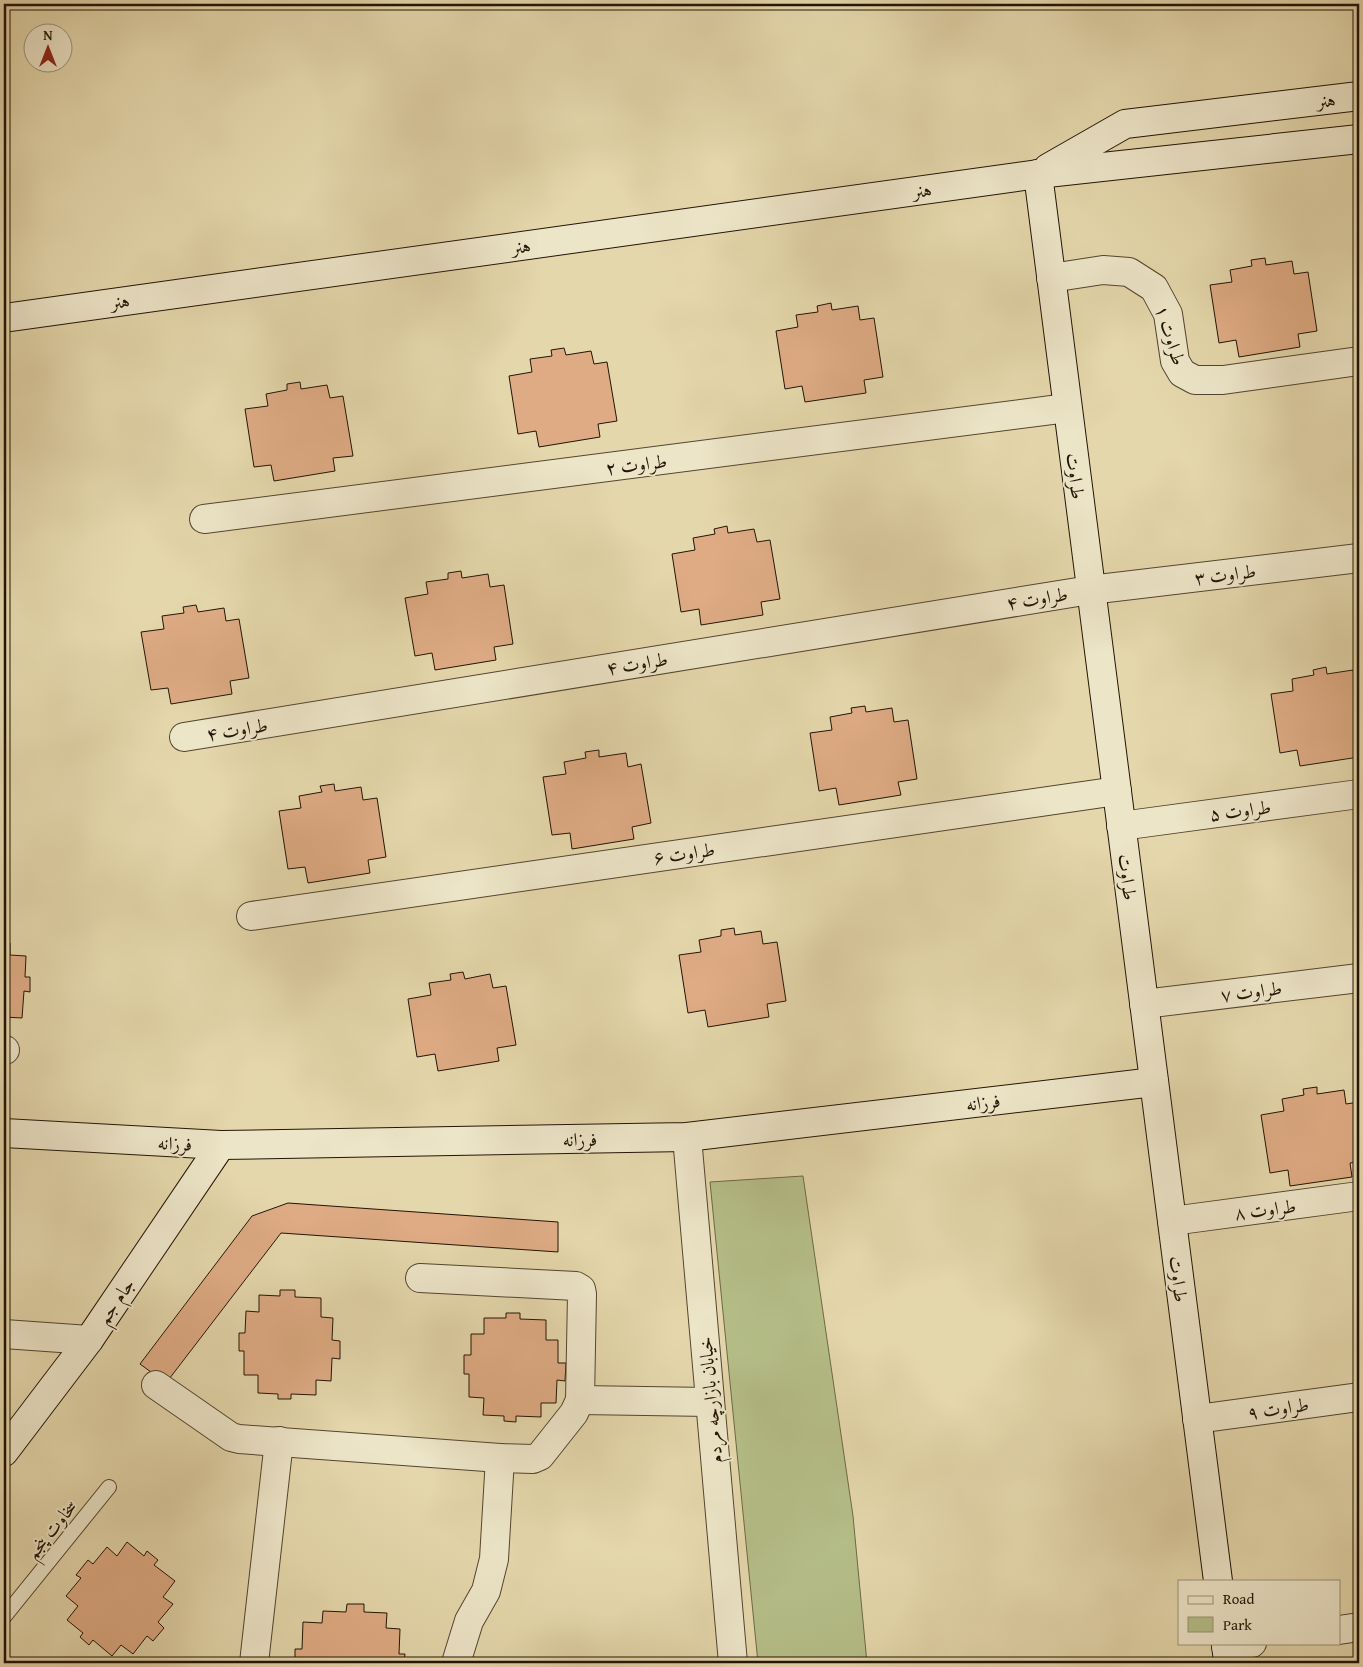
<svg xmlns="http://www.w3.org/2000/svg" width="1363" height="1667" viewBox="0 0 1363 1667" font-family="'Gentium Book Plus',Amiri,serif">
	<rect width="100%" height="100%" fill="#e4d7ab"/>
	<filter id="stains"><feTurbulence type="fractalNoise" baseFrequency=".004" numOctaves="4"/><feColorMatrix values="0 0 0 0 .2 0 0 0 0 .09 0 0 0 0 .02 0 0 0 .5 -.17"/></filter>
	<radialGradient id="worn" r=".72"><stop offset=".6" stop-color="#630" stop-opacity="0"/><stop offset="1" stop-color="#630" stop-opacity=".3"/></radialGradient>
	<polygon fill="#b5be88" stroke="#6c6947" points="803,1176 853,1516 867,1663 758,1663 710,1182"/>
	<g fill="#deab84" stroke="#231406">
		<polygon points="1265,258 1266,265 1292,261 1294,274 1308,272 1317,331 1298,334 1300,347 1239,357 1236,340 1219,343 1210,285 1232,282 1230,270 1252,266 1251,260"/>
		<polygon points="831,303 832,310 858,306 860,320 874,318 883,377 864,380 866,393 805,402 802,386 785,389 776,331 798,327 796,315 818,312 817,306"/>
		<polygon points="564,348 566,355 591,351 594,364 607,362 617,421 598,424 600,437 539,447 536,431 518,434 509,376 532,372 530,359 552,356 551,350"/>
		<polygon points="300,382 301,389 327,385 330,398 343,396 353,456 333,458 335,471 274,481 271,465 254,467 245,409 268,406 266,394 287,390 287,384"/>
		<polygon points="727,526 728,533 754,529 757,542 770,540 780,599 761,602 763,615 701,625 699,609 681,612 672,554 695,550 693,538 715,534 714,529"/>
		<polygon points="461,571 462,578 488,574 490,587 504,585 513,644 494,647 496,660 435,670 432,653 415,656 405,598 428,594 426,582 448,579 448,573"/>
		<polygon points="196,605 198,612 224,608 226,621 239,619 249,678 230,681 232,694 171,704 168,688 151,690 141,632 164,629 162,616 184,613 183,607"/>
		<polygon points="1326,667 1327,674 1353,670 1355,684 1359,683 1359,757 1300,766 1297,750 1280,753 1271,694 1293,691 1292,679 1314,675 1313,670"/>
		<polygon points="865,706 866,712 892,708 894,722 908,720 917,779 898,782 901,795 839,805 836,788 819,791 810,733 832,730 830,717 852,713 851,708"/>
		<polygon points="599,750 599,757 626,753 628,767 641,764 651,823 632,827 634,839 572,849 570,833 552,835 543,777 566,774 564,762 586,758 585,752"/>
		<polygon points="334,784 335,791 361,787 363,800 377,798 386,857 368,860 370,873 308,883 305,867 288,869 279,811 301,808 299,796 322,792 320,786"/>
		<polygon points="734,928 735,935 761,931 763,944 777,942 786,1001 767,1004 769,1017 708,1027 705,1010 688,1013 679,955 701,952 699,940 721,936 721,930"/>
		<polygon points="4,942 10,943 10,955 26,956 25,977 30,977 30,992 24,991 22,1018 4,1017"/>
		<polygon points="463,972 465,979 490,974 493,988 506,986 516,1045 497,1048 499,1061 438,1071 435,1054 417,1057 408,999 431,995 429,983 451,980 450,974"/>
		<polygon points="1317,1087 1317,1094 1344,1090 1346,1104 1359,1102 1359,1162 1350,1163 1352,1177 1290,1186 1288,1170 1270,1173 1261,1115 1284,1111 1282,1099 1304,1095 1303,1089"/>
		<polygon points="288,1203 558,1222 558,1252 281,1233 166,1383 140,1364 252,1216"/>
		<polygon points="280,1290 295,1290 295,1297 321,1298 321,1317 333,1318 332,1340 340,1341 340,1359 332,1358 331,1381 316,1380 316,1395 291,1394 291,1399 278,1399 278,1394 258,1393 258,1375 244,1375 244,1351 239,1351 239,1333 245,1333 246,1311 259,1312 259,1295 280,1296"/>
		<polygon points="506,1313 520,1313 520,1319 546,1320 546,1340 558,1340 558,1363 566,1363 565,1381 557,1380 556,1403 541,1403 541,1417 516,1416 516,1422 504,1421 504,1416 483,1415 484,1398 469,1397 469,1374 464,1374 464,1355 471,1355 471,1334 484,1334 484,1318 506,1318"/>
		<polygon points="127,1542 144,1556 147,1551 158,1560 154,1565 175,1581 163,1597 173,1604 158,1622 164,1628 153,1641 147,1636 133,1654 121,1645 112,1656 93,1640 89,1645 80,1637 83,1633 67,1620 78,1606 66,1596 81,1578 76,1575 88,1560 93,1564 107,1547 117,1556"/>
		<polygon points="347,1604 364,1604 364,1612 387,1613 386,1628 400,1629 399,1654 405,1654 404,1663 295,1663 295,1649 302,1649 303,1622 322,1623 323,1611 346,1612"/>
	</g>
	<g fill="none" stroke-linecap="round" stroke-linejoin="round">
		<defs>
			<polyline id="lane" points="4,1617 109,1487"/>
			<g id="street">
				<polyline points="1051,278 1103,270 1129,272 1154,288 1168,314 1175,361 1182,373 1195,380 1223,380 1359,361"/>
				<polyline points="204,519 1067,408"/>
				<polyline points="184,737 1090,590 1359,558"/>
				<polyline points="1121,826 1359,794"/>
				<polyline points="251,916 1117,791"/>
				<polyline points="1144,1004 1359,978"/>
				<polyline points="4,1050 5,1050"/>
				<polyline points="687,1137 733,1663"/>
				<polyline points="1172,1221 1359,1196"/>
				<polyline points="4,1334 89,1340"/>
				<polyline points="156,1385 231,1437 239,1439 500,1458 533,1459 540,1456 574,1413 580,1400 582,1294 581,1289 576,1286 420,1278"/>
				<polyline points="580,1400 710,1402"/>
				<polyline points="1197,1419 1359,1397"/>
				<polyline points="1339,1630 1359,1627"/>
				<polyline points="1226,1647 1252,1643"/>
				<polyline points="254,1663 279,1441"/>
				<polyline points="456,1663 469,1621 486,1591 494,1559 500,1458"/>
			</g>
			<g id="secondary">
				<polyline points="1048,168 1125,124 1359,96"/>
				<polyline points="1038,174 1218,1581"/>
				<polyline points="4,318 1038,174 1359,139"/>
				<polyline points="4,1133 221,1145 687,1137 1154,1082"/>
				<polyline points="4,1452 89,1340 221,1145"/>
				<polyline points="1226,1643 1228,1663"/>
			</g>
		</defs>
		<use href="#lane" stroke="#53452f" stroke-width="16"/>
		<use href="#street" stroke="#53452f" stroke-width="30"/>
		<use href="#secondary" stroke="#231406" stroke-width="30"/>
		<use href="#lane" stroke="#ede5c8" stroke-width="14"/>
		<use href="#street" stroke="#ede5c8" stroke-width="28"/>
		<use href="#secondary" stroke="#ede5c8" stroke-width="28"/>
	</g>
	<g text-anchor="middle" stroke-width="4" stroke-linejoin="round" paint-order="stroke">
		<g font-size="19" fill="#231406" stroke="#ede5c8">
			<text transform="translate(1326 100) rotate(-7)" y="7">هنر</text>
			<text transform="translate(922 190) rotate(-8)" y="7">هنر</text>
			<text transform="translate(521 246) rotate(-8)" y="7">هنر</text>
			<text transform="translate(120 301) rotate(-8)" y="7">هنر</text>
			<text transform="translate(1171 335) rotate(73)" y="7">طراوت ۱</text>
			<text transform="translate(636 464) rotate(-7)" y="7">طراوت ۲</text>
			<text transform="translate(1076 476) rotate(83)" y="7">طراوت</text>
			<text transform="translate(1225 574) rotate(-7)" y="7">طراوت ۳</text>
			<text transform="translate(1037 598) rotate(-9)" y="7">طراوت ۴</text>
			<text transform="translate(637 663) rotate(-9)" y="7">طراوت ۴</text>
			<text transform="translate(237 729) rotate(-9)" y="7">طراوت ۴</text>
			<text transform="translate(1240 810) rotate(-7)" y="7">طراوت ۵</text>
			<text transform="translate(684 853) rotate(-8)" y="7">طراوت ۶</text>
			<text transform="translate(1128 877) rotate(83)" y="7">طراوت</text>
			<text transform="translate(1251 991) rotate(-7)" y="7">طراوت ۷</text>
			<text transform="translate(983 1102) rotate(-7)" y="7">فرزانه</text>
			<text transform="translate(580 1139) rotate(-1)" y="7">فرزانه</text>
			<text transform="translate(175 1143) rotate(3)" y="7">فرزانه</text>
			<text transform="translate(1265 1209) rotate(-7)" y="7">طراوت ۸</text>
			<text transform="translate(1179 1279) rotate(83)" y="7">طراوت</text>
			<text transform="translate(115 1301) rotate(-56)" y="7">جام جم</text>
			<text transform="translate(710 1400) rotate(-95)" y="7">خیابان بازارچه مردم</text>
			<text transform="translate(1278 1408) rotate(-8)" y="7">طراوت ۹</text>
			<text transform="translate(51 1529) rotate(-51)" y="7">سخاوت پنجم</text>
		</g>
	</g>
	<rect width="1363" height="1667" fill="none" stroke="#e4d7ab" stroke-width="20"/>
	<rect x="5" y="5" width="1353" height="1657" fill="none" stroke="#231406" stroke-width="2.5"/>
	<rect x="10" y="10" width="1343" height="1647" fill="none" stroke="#231406"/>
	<rect x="1178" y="1580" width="162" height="65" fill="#ede5c8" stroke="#9c917a"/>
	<rect x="1188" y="1596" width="25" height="8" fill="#ede5c8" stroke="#9c917a"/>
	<text x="1223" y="1604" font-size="15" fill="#231406">Road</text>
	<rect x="1188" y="1617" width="25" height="15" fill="#b5be88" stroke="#9c917a"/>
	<text x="1223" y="1630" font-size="15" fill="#231406">Park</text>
	<g transform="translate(48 48)"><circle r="24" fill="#ede5c8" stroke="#9c917a"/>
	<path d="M0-4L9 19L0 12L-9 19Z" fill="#8f2418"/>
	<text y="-8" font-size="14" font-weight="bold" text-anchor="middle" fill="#231406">N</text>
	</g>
	<rect width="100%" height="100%" filter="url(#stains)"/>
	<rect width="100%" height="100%" fill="url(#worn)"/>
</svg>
